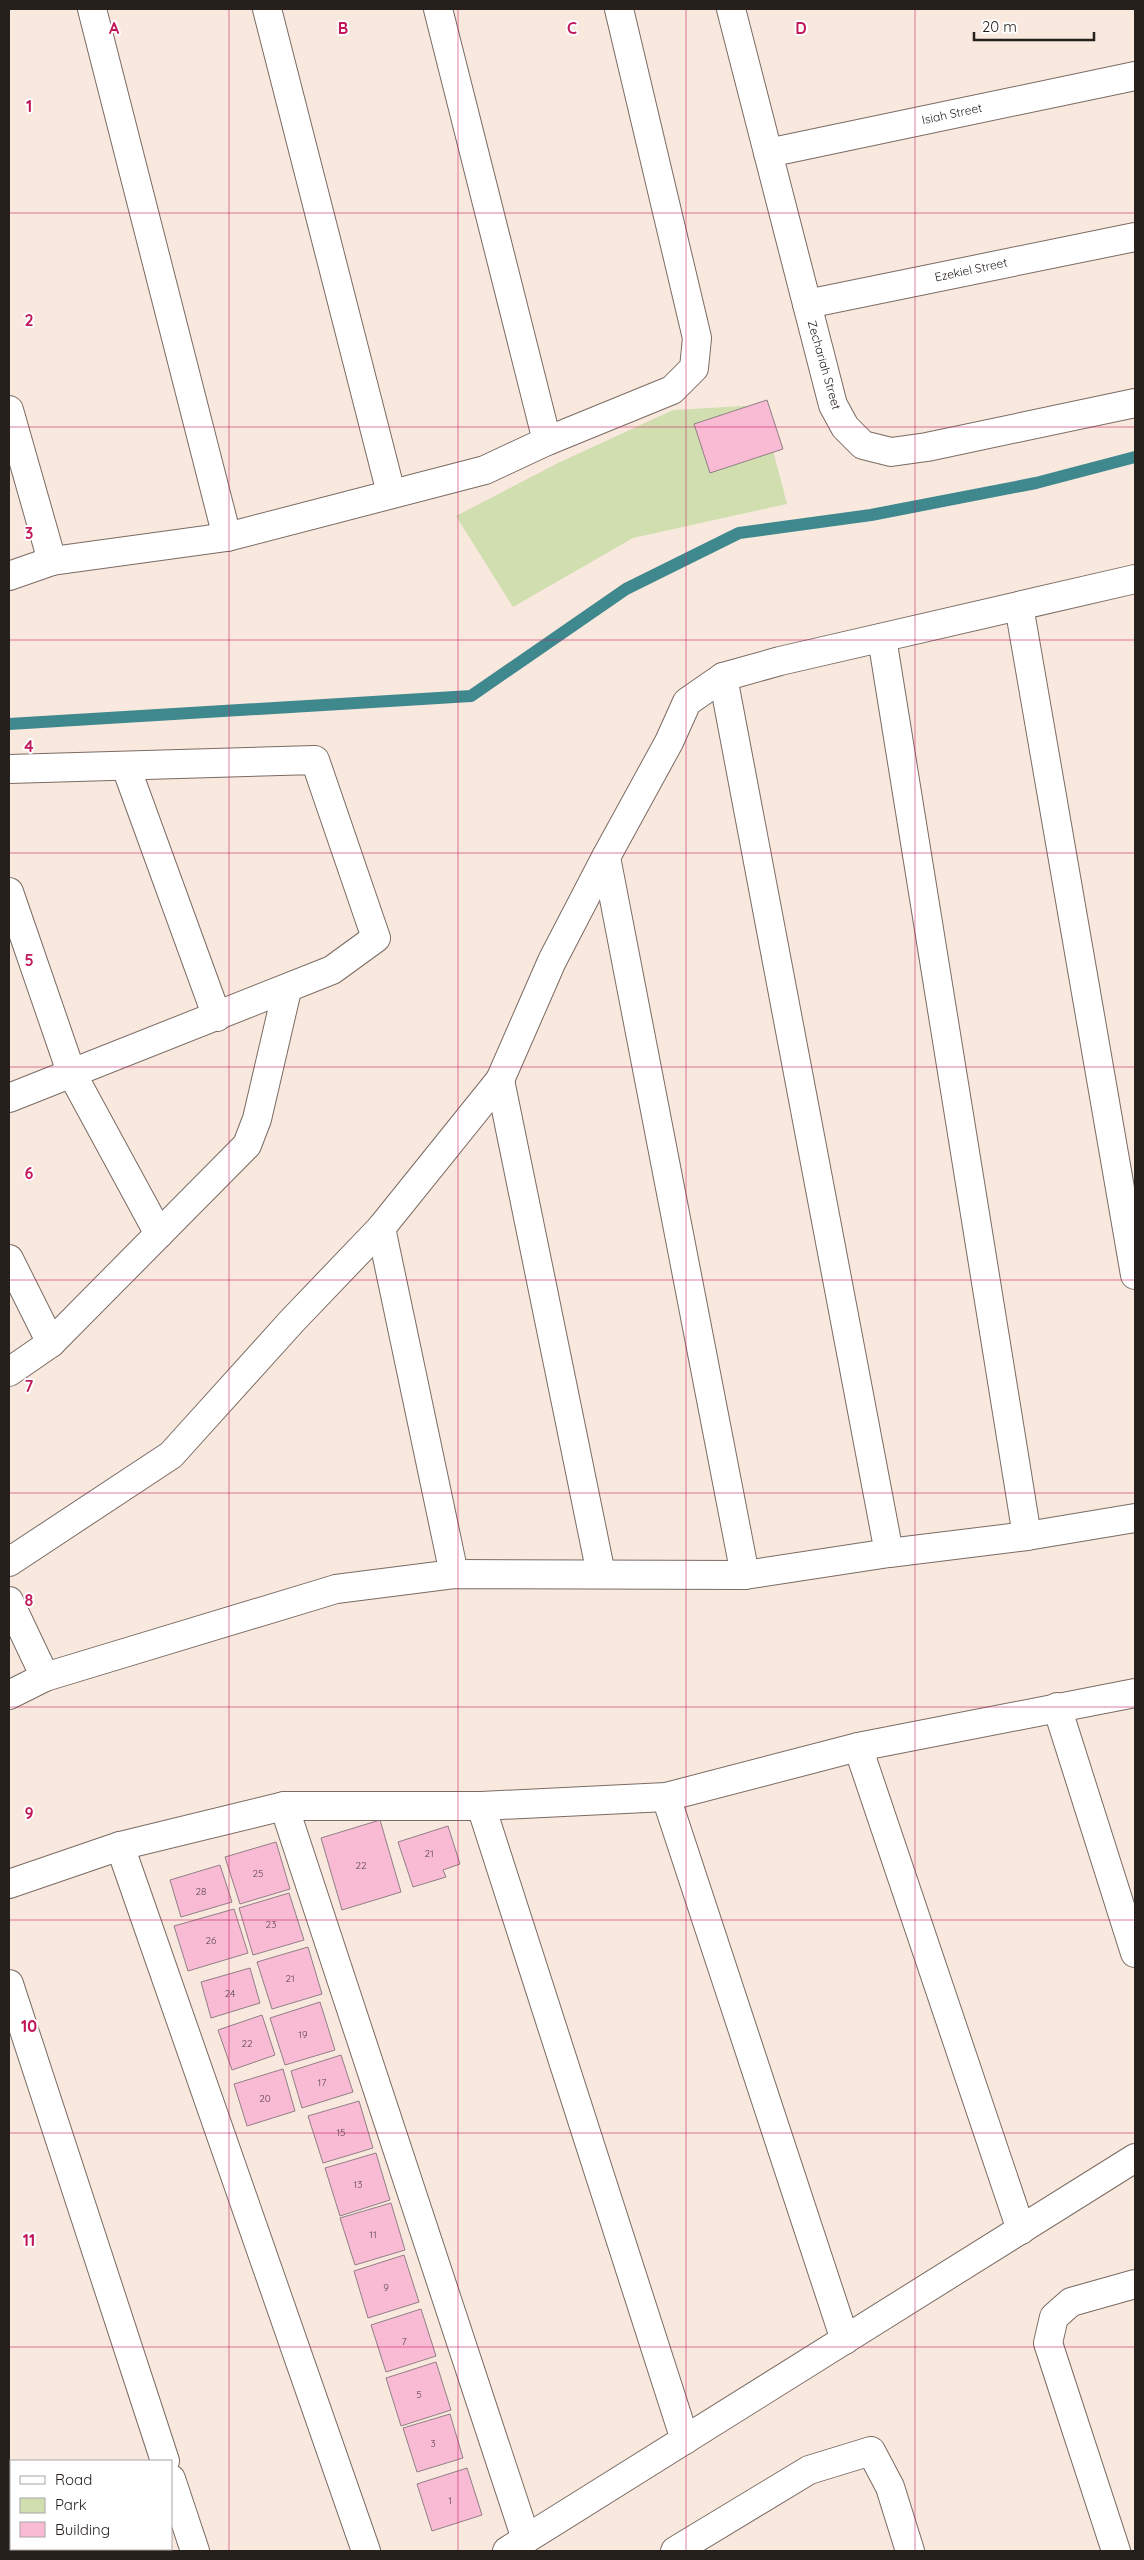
<svg xmlns="http://www.w3.org/2000/svg" width="1144" height="2560" viewBox="0 0 1144 2560" font-family="Quicksand,sans-serif">
	<rect width="100%" height="100%" fill="#f9e8de"/>
	<polygon fill="#d1dfb0" points="761,405 787,504 633,538 513,607 456,516 558,463 673,410"/>
	<g fill="none" stroke-linecap="round" stroke-linejoin="round">
		<polyline stroke="#3f888e" stroke-width="12" points="9,724 471,696 626,589 739,533 871,515 1036,483 1135,457"/>
	</g>
	<g fill="#f9bbd4" stroke="#907f86">
		<polygon points="767,400 783,449 710,473 694,424"/>
		<polygon points="380,1820 401,1892 342,1910 321,1838"/>
		<polygon points="448,1826 460,1864 443,1870 446,1877 413,1887 398,1842"/>
		<polygon points="276,1842 290,1889 240,1904 225,1857"/>
		<polygon points="220,1865 232,1902 181,1917 170,1880"/>
		<polygon points="289,1893 304,1940 253,1955 239,1908"/>
		<polygon points="234,1909 248,1953 188,1971 174,1926"/>
		<polygon points="308,1947 322,1994 272,2009 257,1962"/>
		<polygon points="250,1968 260,2003 211,2018 201,1982"/>
		<polygon points="320,2002 335,2050 285,2065 270,2018"/>
		<polygon points="262,2015 275,2055 232,2070 218,2030"/>
		<polygon points="341,2055 353,2092 302,2108 291,2071"/>
		<polygon points="283,2069 295,2111 247,2126 234,2084"/>
		<polygon points="359,2101 373,2148 323,2163 308,2116"/>
		<polygon points="376,2153 390,2200 340,2216 325,2168"/>
		<polygon points="391,2203 405,2250 355,2265 340,2218"/>
		<polygon points="404,2255 419,2302 368,2318 354,2271"/>
		<polygon points="421,2309 436,2356 386,2372 371,2325"/>
		<polygon points="436,2362 451,2410 401,2426 386,2378"/>
		<polygon points="450,2414 463,2458 417,2472 403,2428"/>
		<polygon points="467,2468 482,2515 432,2531 417,2484"/>
	</g>
	<g fill="none" stroke-linecap="round" stroke-linejoin="round">
		<defs>
			<g id="minor">
				<polyline points="92,9 227,537"/>
				<polyline points="267,9 391,493"/>
				<polyline points="438,9 547,441"/>
				<polyline points="731,9 833,405 845,427 863,445 891,452 927,447 1135,403"/>
				<polyline points="768,153 1135,76"/>
				<polyline points="807,304 1135,237"/>
				<polyline points="9,410 52,561"/>
				<polyline points="9,576 52,561 227,537 485,470 547,441 672,390 694,368 697,338 619,9"/>
				<polyline points="1019,606 1135,1275"/>
				<polyline points="882,638 1027,1536"/>
				<polyline points="723,677 889,1553"/>
				<polyline points="126,767 217,1017"/>
				<polyline points="9,769 315,760 376,938 332,970 9,1098"/>
				<polyline points="606,857 745,1575"/>
				<polyline points="9,892 71,1072 159,1234"/>
				<polyline points="500,1080 601,1574"/>
				<polyline points="381,1228 454,1574"/>
				<polyline points="9,1259 51,1343"/>
				<polyline points="9,1372 51,1343 247,1145 257,1119 287,990"/>
				<polyline points="9,1562 171,1455 292,1321 381,1228 500,1080 552,961 606,857 669,742 687,702 723,677 780,661 1135,579"/>
				<polyline points="9,1601 45,1677"/>
				<polyline points="9,1695 45,1677 336,1589 454,1574 745,1575 889,1553 1027,1536 1135,1518"/>
				<polyline points="1057,1707 1135,1953"/>
				<polyline points="858,1747 1021,2230"/>
				<polyline points="666,1797 845,2340"/>
				<polyline points="284,1806 526,2539"/>
				<polyline points="481,1806 685,2440"/>
				<polyline points="120,1846 366,2551"/>
				<polyline points="9,1884 120,1846 284,1806 481,1806 666,1797 858,1747 1135,1693"/>
				<polyline points="9,1984 165,2461"/>
				<polyline points="171,2479 195,2551"/>
				<polyline points="507,2551 1135,2158"/>
				<polyline points="675,2551 809,2470 871,2451 890,2487 910,2551"/>
				<polyline points="1116,2551 1048,2343 1054,2317 1071,2302 1135,2284"/>
			</g>
		</defs>
		<use href="#minor" stroke="#7a6b63" stroke-width="30"/>
		<use href="#minor" stroke="#fff" stroke-width="28"/>
	</g>
	<path fill="none" stroke="#c2185b" stroke-width="1" stroke-opacity="0.55" d="M229,9V2551M458,9V2551M686,9V2551M915,9V2551M9,213H1135M9,427H1135M9,640H1135M9,853H1135M9,1067H1135M9,1280H1135M9,1493H1135M9,1707H1135M9,1920H1135M9,2133H1135M9,2347H1135"/>
	<g text-anchor="middle" stroke-width="4" stroke-linejoin="round" paint-order="stroke">
		<g font-size="10" fill="#5b474b">
			<text x="429" y="1857">21</text>
			<text x="361" y="1869">22</text>
			<text x="258" y="1877">25</text>
			<text x="201" y="1895">28</text>
			<text x="271" y="1928">23</text>
			<text x="211" y="1944">26</text>
			<text x="290" y="1982">21</text>
			<text x="230" y="1997">24</text>
			<text x="303" y="2038">19</text>
			<text x="247" y="2047">22</text>
			<text x="322" y="2086">17</text>
			<text x="265" y="2102">20</text>
			<text x="341" y="2136">15</text>
			<text x="358" y="2188">13</text>
			<text x="373" y="2238">11</text>
			<text x="386" y="2291">9</text>
			<text x="404" y="2345">7</text>
			<text x="419" y="2398">5</text>
			<text x="433" y="2447">3</text>
			<text x="450" y="2504">1</text>
		</g>
		<g font-size="12" fill="#26201d" stroke="#fff">
			<text transform="translate(952 114) rotate(-12)" y="4">Isiah Street</text>
			<text transform="translate(971 270) rotate(-12)" y="4">Ezekiel Street</text>
			<text transform="translate(824 365) rotate(74)" y="4">Zechariah Street</text>
		</g>
	</g>
	<g font-size="16" text-anchor="middle" font-weight="bold" fill="#c2185b" stroke="#fff" stroke-width="4" stroke-linejoin="round" paint-order="stroke">
		<text x="114" y="34">A</text>
		<text x="343" y="34">B</text>
		<text x="572" y="34">C</text>
		<text x="801" y="34">D</text>
		<text x="29" y="112">1</text>
		<text x="29" y="326">2</text>
		<text x="29" y="539">3</text>
		<text x="29" y="752">4</text>
		<text x="29" y="966">5</text>
		<text x="29" y="1179">6</text>
		<text x="29" y="1392">7</text>
		<text x="29" y="1606">8</text>
		<text x="29" y="1819">9</text>
		<text x="29" y="2032">10</text>
		<text x="29" y="2246">11</text>
	</g>
	<rect width="1144" height="2560" fill="none" stroke="#26201d" stroke-width="20"/>
	<rect x="10" y="2460" width="162" height="90" fill="#ffffff" stroke="#a8a6a5"/>
	<rect x="20" y="2476" width="25" height="8" fill="#ffffff" stroke="#a8a6a5"/>
	<text x="55" y="2485" font-size="15" fill="#26201d">Road</text>
	<rect x="20" y="2498" width="25" height="15" fill="#d1dfb0" stroke="#a8a6a5"/>
	<text x="55" y="2510" font-size="15" fill="#26201d">Park</text>
	<rect x="20" y="2522" width="25" height="15" fill="#f9bbd4" stroke="#a8a6a5"/>
	<text x="55" y="2535" font-size="15" fill="#26201d">Building</text>
	<path d="M974 32v8h120v-8" fill="none" stroke="#26201d" stroke-width="2.5"/>
	<text x="982" y="32" font-size="15" fill="#26201d" stroke="#ffffff" stroke-width="4" paint-order="stroke">20 m</text>
</svg>
